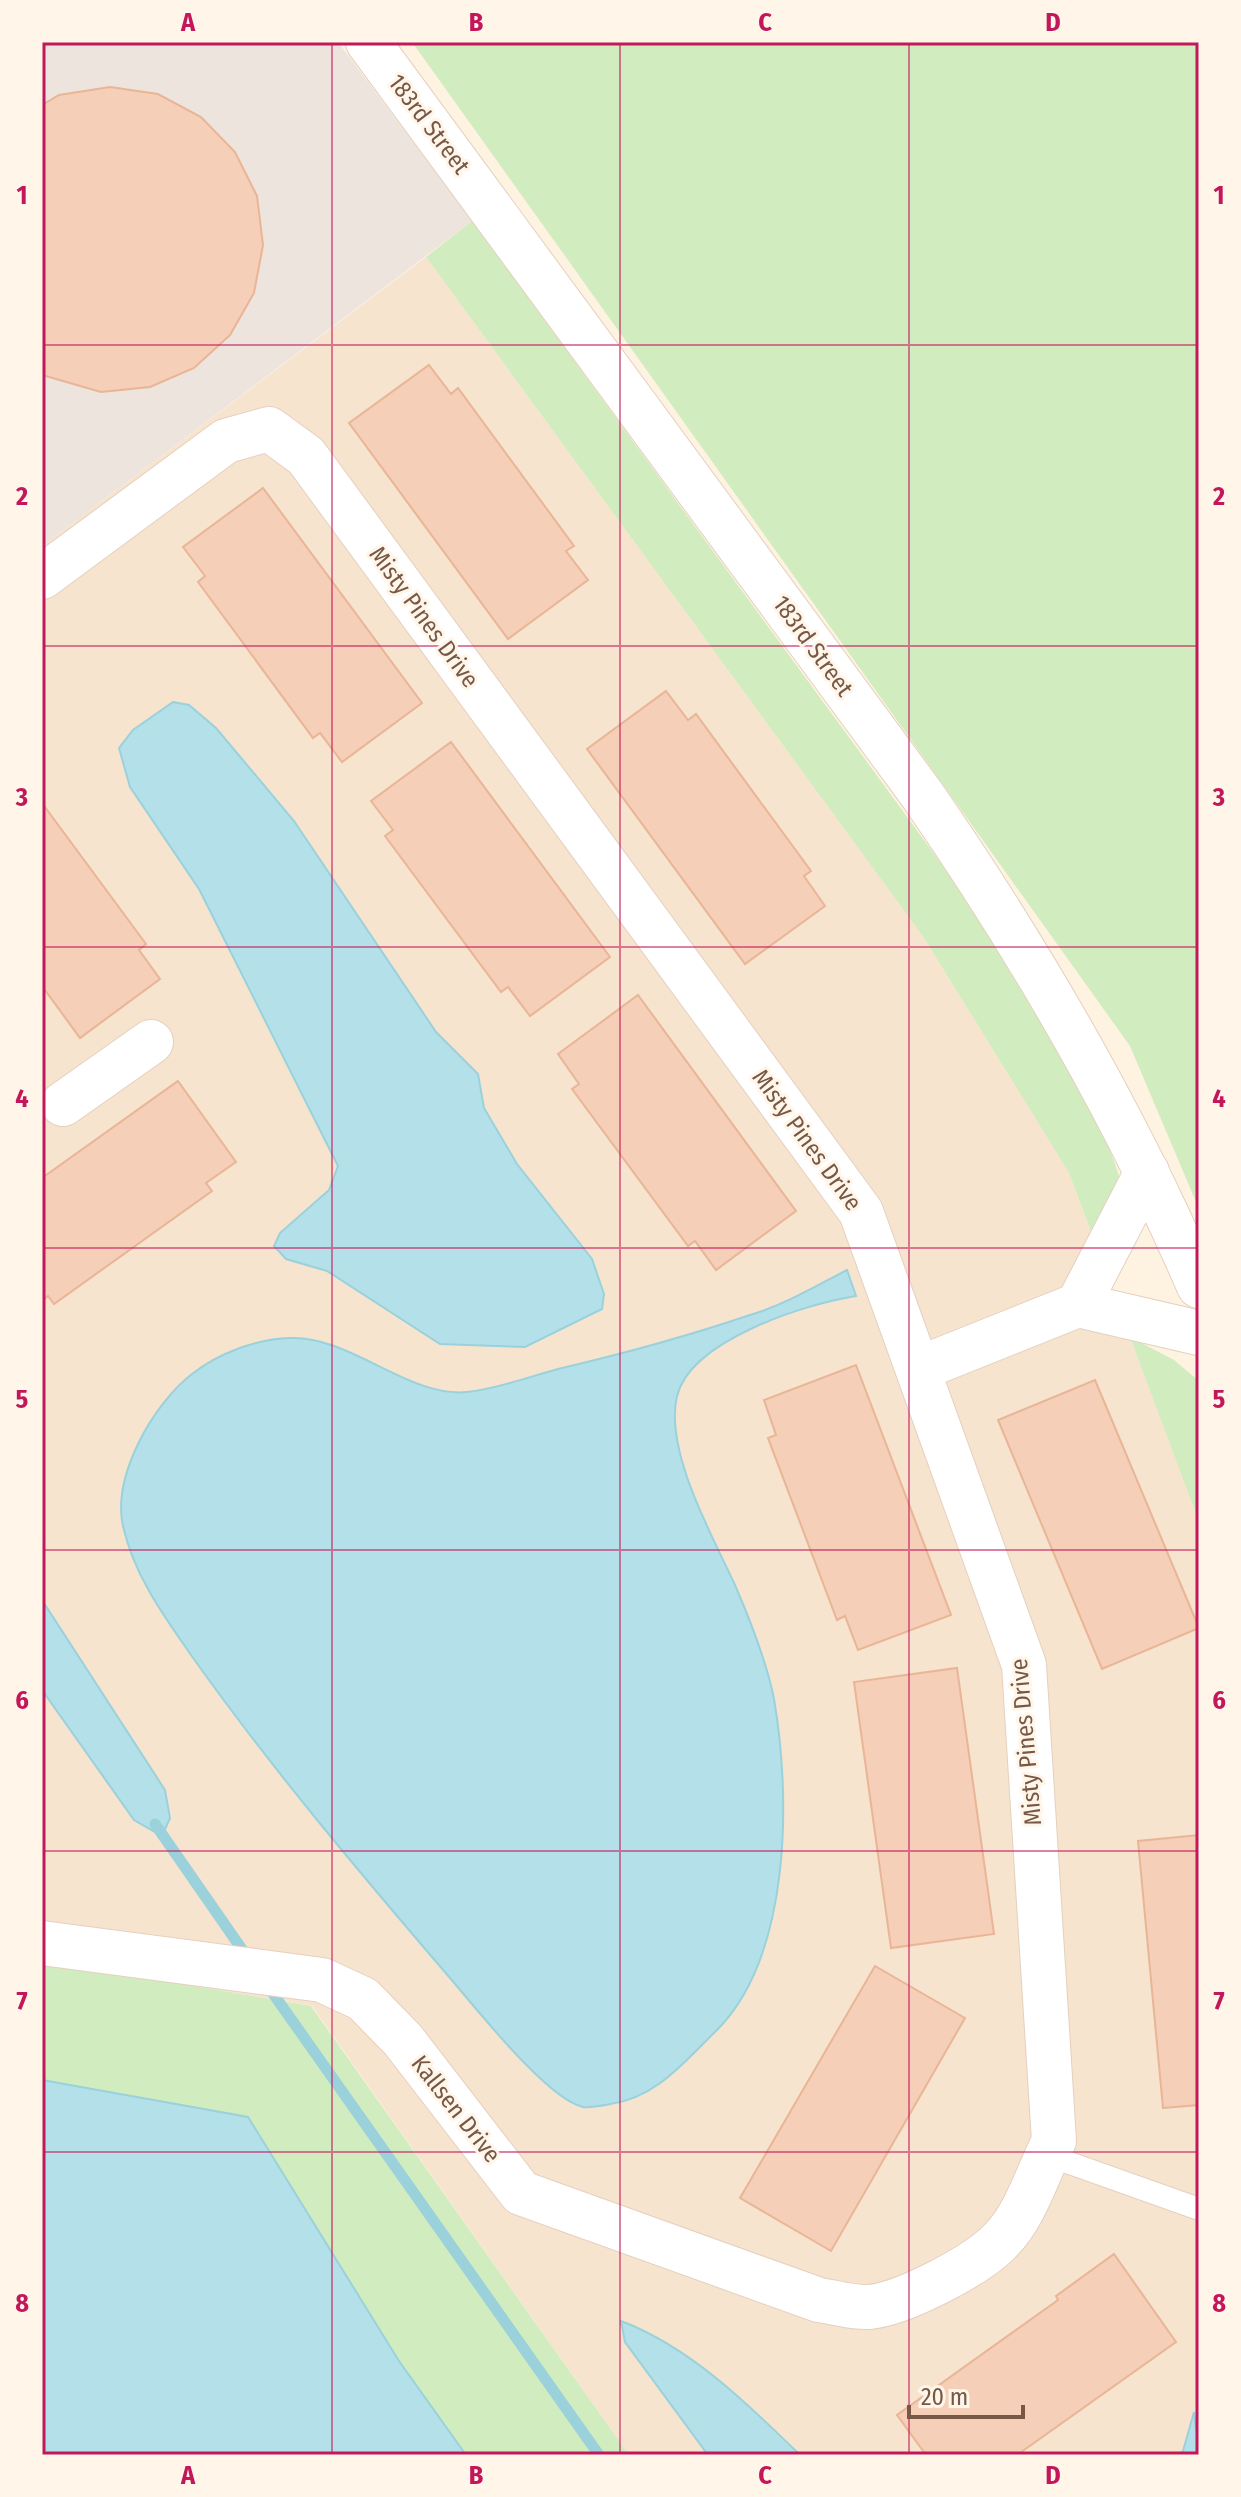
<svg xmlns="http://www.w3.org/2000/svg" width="1241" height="2497" viewBox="0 0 1241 2497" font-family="'Fira Sans Condensed',sans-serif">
	<rect width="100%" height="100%" fill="#fef3e1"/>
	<polygon fill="#f6e4cf" points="426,257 924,938 1069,1173 1199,1522 1199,2455 629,2455 312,2006 42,1960 42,546"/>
	<polygon fill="#ece4dd" points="42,42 338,42 472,221 42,546"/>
	<g fill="#d1ecbf">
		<polygon points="412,42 1199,42 1199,1209 1130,1046"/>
		<polygon points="472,221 967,899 1101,1125 1121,1181 1093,1237 1069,1173 924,938 426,257"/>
		<polygon points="1130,1337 1174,1360 1199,1381 1199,1522"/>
		<polygon points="42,1960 311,2006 629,2455 42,2455"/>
	</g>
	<g fill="#b4e1e9" stroke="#9ad1db" stroke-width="2">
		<polygon points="173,702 189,705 216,728 294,821 436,1032 478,1074 484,1108 517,1164 592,1259 604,1294 602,1309 525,1347 440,1344 327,1271 286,1259 274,1246 280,1233 329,1190 338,1166 199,889 130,787 119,748 133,730"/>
		<path d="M847,1270L856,1296C805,1304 691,1340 677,1396C664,1451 713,1537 735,1585C750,1620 767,1662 774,1699C791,1798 791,1955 717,2030C685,2061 656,2098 610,2104C607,2105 586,2108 583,2107C547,2099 476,2008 450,1978C360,1873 271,1768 191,1655C163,1615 134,1575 123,1526C112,1476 153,1404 192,1374C219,1353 256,1339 290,1338C349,1335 409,1398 467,1392C497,1389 528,1377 558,1369C622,1354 688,1336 750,1315C784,1305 816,1286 847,1270Z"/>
		<polygon points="42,1600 165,1790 170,1818 162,1836 134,1820 42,1690"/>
		<polygon points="42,2080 248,2117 399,2361 466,2455 42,2455"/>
		<path d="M621,2321C690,2347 748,2404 800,2455H708L625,2342Z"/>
		<polygon points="1194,2412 1199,2455 1178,2455 1183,2451"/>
	</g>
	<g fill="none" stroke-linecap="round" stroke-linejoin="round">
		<g stroke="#9ad1db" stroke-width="11">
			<polyline points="155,1824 248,1958"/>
			<polyline points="267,1985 599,2455"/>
		</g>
	</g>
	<g fill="#f5cfb7" stroke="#e9b596" stroke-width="2">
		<polygon points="110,87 158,94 201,117 235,152 257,196 263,245 254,293 230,335 194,368 150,387 101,392 42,375 42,105 59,95"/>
		<polygon points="429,365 451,394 458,388 574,546 566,551 588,580 508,639 349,423"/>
		<polygon points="263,488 422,703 342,762 320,733 313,738 198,582 205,576 183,547"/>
		<polygon points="666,691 688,720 696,714 811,871 804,876 825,906 745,964 587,749"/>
		<polygon points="451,742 610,957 530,1016 508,987 501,992 385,836 393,830 371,801"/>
		<polygon points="42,803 146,944 139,950 160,979 80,1038 42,986"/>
		<polygon points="638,995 796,1211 716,1270 695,1241 688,1246 572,1089 579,1084 558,1054"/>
		<polygon points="178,1081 236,1162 206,1183 212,1191 54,1304 48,1296 42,1301 42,1178"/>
		<polygon points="856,1365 951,1615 858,1650 845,1616 837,1620 768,1438 776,1435 764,1400"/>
		<polygon points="1095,1380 1199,1628 1102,1669 998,1420"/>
		<polygon points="957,1668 994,1934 891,1948 854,1682"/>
		<polygon points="1199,1835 1199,2105 1163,2108 1138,1841"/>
		<polygon points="875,1966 965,2018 831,2251 740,2198"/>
		<polygon points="1114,2254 1176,2342 1017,2455 926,2455 897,2415 1058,2300 1056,2296"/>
	</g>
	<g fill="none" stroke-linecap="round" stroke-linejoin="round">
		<defs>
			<polyline id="service" points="1047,2155 1199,2209"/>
			<g id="minor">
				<path d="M42,577L226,441L269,429L306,456L861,1212L1024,1665L1054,2141C1038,2172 1026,2215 1001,2240C978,2265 903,2304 869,2307C853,2308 834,2302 819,2300L521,2193L403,2040L363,1999L322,1980L42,1943"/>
				<polyline points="63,1104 151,1042"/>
				<polyline points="1147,1172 1078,1305 1199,1333"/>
				<polyline points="918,1369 1078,1305"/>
			</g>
			<path id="tertiary" d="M368,42L923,796C1030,951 1124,1112 1199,1286"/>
		</defs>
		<use href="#service" stroke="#e5d0bf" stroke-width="24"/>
		<use href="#minor" stroke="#e5d0bf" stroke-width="46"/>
		<use href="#tertiary" stroke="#e5d0bf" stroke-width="46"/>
		<use href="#service" stroke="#fff" stroke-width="22"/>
		<use href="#minor" stroke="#fff" stroke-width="44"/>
		<use href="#tertiary" stroke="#fff" stroke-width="44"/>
	</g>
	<path fill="none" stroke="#c2185b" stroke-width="2" stroke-opacity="0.55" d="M332,42V2455M620,42V2455M909,42V2455M42,345H1199M42,646H1199M42,947H1199M42,1248H1199M42,1550H1199M42,1851H1199M42,2152H1199"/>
	<g text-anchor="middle" stroke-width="6" stroke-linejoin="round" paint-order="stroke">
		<g font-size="24" fill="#775746" stroke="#fff6e9">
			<text transform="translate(429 124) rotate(53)" y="8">183rd Street</text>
			<text transform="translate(424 617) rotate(54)" y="8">Misty Pines Drive</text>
			<text transform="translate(813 646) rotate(54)" y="8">183rd Street</text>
			<text transform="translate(807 1140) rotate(54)" y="8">Misty Pines Drive</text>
			<text transform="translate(1026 1742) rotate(-95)" y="8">Misty Pines Drive</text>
			<text transform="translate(456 2109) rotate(52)" y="8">Kallsen Drive</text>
		</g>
	</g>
	<rect width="1241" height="2497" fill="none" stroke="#fff6e9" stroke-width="88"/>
	<path d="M909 2405v12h114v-12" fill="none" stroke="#775746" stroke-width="4"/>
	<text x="921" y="2405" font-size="24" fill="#775746" stroke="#fff6e9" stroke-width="6" paint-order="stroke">20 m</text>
	<rect x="44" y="44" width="1153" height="2409" fill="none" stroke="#c2185b" stroke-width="3"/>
	<g font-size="26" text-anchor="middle" font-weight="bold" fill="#c2185b">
		<text x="188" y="31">A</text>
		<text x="476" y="31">B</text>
		<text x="765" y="31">C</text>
		<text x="1053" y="31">D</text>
		<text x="22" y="204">1</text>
		<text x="1219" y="204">1</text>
		<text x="22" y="505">2</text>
		<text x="1219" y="505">2</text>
		<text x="22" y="806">3</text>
		<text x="1219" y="806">3</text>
		<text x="22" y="1107">4</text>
		<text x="1219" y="1107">4</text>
		<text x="22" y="1408">5</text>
		<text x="1219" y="1408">5</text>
		<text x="22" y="1709">6</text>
		<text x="1219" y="1709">6</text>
		<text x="22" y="2010">7</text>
		<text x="1219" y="2010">7</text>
		<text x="22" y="2312">8</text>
		<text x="1219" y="2312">8</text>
		<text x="188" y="2484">A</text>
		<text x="476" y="2484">B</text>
		<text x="765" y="2484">C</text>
		<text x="1053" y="2484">D</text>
	</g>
</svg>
